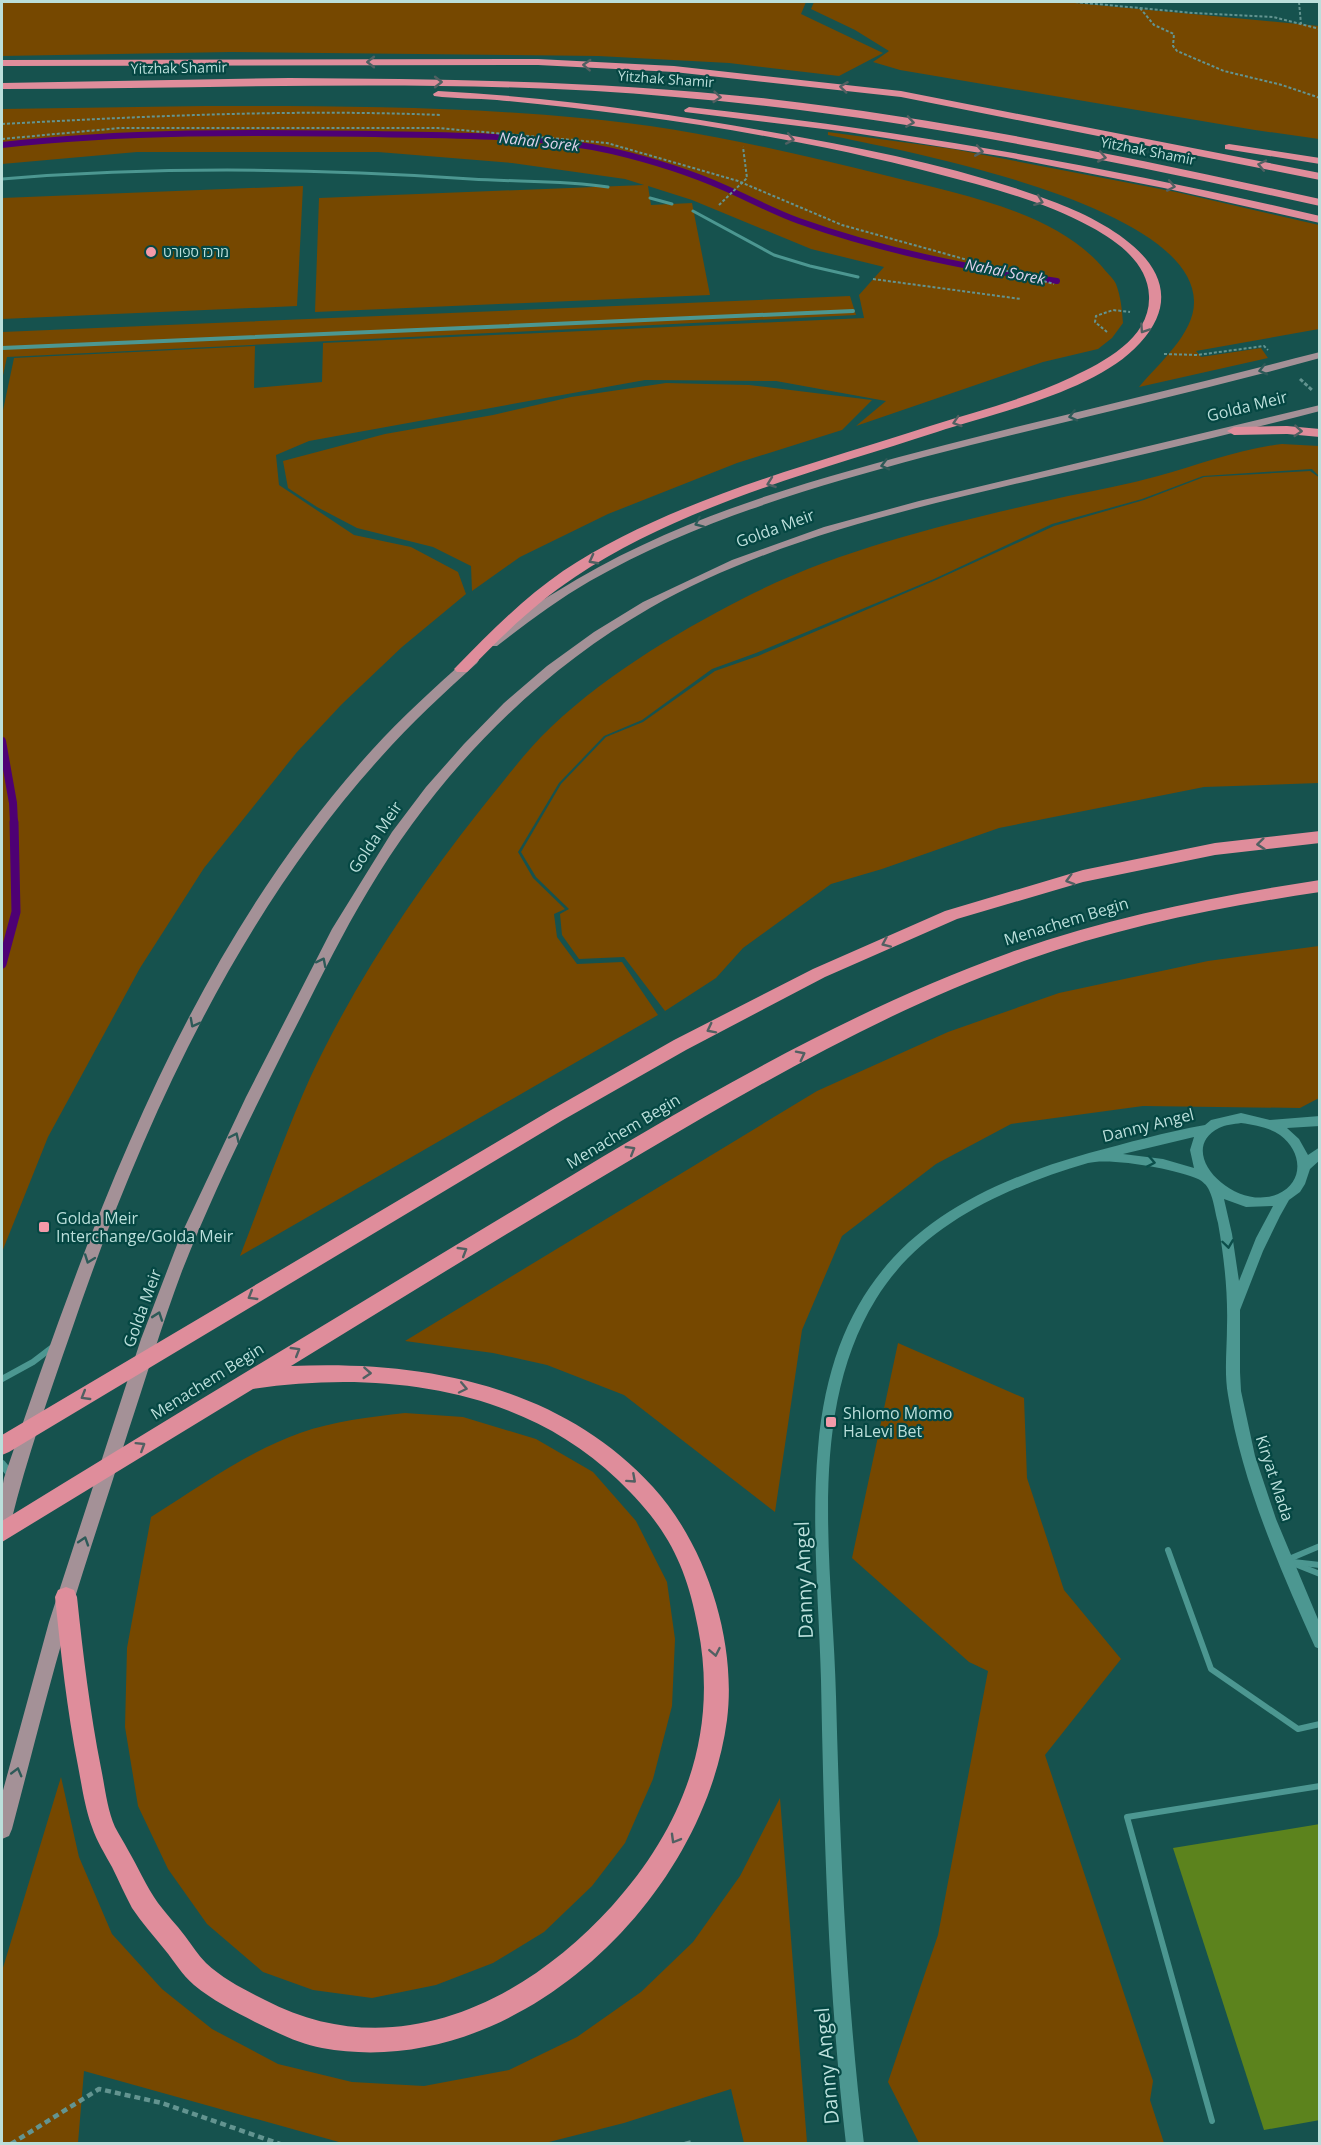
<svg xmlns="http://www.w3.org/2000/svg" width="1321" height="2145" viewBox="0 0 1321 2145" font-family="'Open Sans',Heebo,sans-serif">
	<rect width="100%" height="100%" fill="#16524e"/>
	<g fill="#764800">
		<polygon points="2,2 806,2 801,14 883,53 839,76 729,63 598,56 231,52 2,56"/>
		<polygon points="814,2 1065,2 1319,26 1319,139 1255,130 900,70 873,62 889,51 855,30 811,9"/>
		<path d="M204,106C330,106 456,106 581,118C685,127 787,151 888,176C958,194 1056,211 1104,269C1108,274 1114,279 1116,284C1121,297 1122,310 1123,323L1112,338L1098,349L1043,362L856,426L886,401L776,381L645,380L309,441L276,455L279,485L354,535L411,547L458,572L466,594L402,647L342,704L297,752L204,868L140,968L48,1137L2,1252V415L14,358L255,346L254,388L322,382L323,343L864,318L859,295L884,267L811,249L692,200L648,186L651,205L692,203L710,295L315,312L319,198L644,185L625,179L512,163L378,152H137L2,164V109Z"/>
		<path d="M828,132L953,149L1176,192L1319,225V329L1196,351L1201,357L1261,348L1268,358L1139,387C1159,363 1195,333 1194,301C1192,204 905,151 828,135Z"/>
		<polygon points="303,186 297,306 2,319 2,198"/>
		<polygon points="850,296 856,315 7,357 2,380 2,332"/>
		<polygon points="666,383 749,385 872,400 842,430 737,463 608,514 520,557 472,591 471,566 433,547 357,528 317,507 288,488 283,461 385,434 493,415 571,397"/>
		<path d="M1282,444L1319,446V476L1312,469L1203,476L1142,499L1052,524L934,579L756,653L712,669L642,720L604,736L559,783L518,852L533,878L565,909L554,914L557,937L577,964L622,962L658,1015L240,1256C263,1197 284,1136 310,1078C355,982 415,892 481,809C500,786 519,760 540,738C597,680 672,635 744,598C845,546 959,521 1068,496C1098,490 1129,484 1158,476C1199,465 1239,449 1282,444Z"/>
		<polygon points="1310,471 1320,478 1319,783 1204,787 999,828 882,869 831,884 743,948 716,978 665,1011 624,957 579,959 562,935 560,914 569,909 536,877 521,852 561,784 606,737 643,722 715,671 758,656 936,580 1054,526 1144,500 1204,477"/>
		<polygon points="1319,946 1319,1098 1300,1108 1143,1106 1011,1124 936,1164 842,1236 802,1330 775,1512 624,1395 547,1365 493,1353 405,1341 817,1091 948,1032 1059,993 1208,961"/>
		<polygon points="898,1343 1024,1398 1027,1478 1064,1590 1121,1659 1045,1755 1153,2081 1150,2100 1164,2143 919,2143 888,2082 938,1935 988,1671 969,1662 852,1558"/>
		<path d="M405,1413L463,1417L536,1439L593,1472L636,1521L667,1582L675,1639L672,1706L653,1779L625,1843L592,1886L544,1932L493,1963L436,1985L372,1998L313,1990L263,1972L207,1924L168,1869L138,1806L125,1727L127,1648L151,1517C199,1487 247,1452 300,1433C334,1421 369,1417 405,1413Z"/>
		<polygon points="61,1777 79,1857 112,1934 162,1989 212,2029 278,2064 352,2082 424,2086 509,2070 577,2037 641,1992 693,1942 740,1876 780,1798 807,2143 744,2143 731,2089 624,2123 545,2143 346,2144 84,2071 78,2143 2,2143 2,1971"/>
	</g>
	<g fill="none" stroke-linecap="round" stroke-linejoin="round">
		<path stroke="#4e0074" stroke-width="6" d="M2,145C126,131 250,132 375,134C454,136 534,134 612,151C650,160 689,172 725,188C750,199 774,212 799,221C883,251 969,268 1057,281"/>
		<polyline stroke="#4e0074" stroke-width="8" points="2,741 13,803 14,823"/>
		<polyline stroke="#4e0074" stroke-width="9" points="2,964 16,912 14,822"/>
	</g>
	<polygon fill="#5c831d" points="1320,1824 1320,2120 1264,2130 1173,1848"/>
	<g fill="none" stroke-linecap="round" stroke-linejoin="round">
		<g stroke="#639490" stroke-width="2" stroke-dasharray="3 2" stroke-linecap="butt">
			<polyline points="1075,2 1193,13 1273,17 1320,29"/>
			<polyline points="1299,2 1301,24"/>
			<polyline points="1140,8 1154,25 1174,34 1173,46 1177,51 1224,71 1282,85 1320,98"/>
			<path d="M2,124C148,116 294,109 441,115"/>
			<polyline points="2,139 120,128 438,128 607,143 738,181 842,225 1054,284"/>
			<polyline points="719,205 747,178 743,147"/>
			<polyline points="873,279 1021,299"/>
			<polyline points="1107,332 1095,322 1096,316 1113,310 1130,312"/>
			<polyline points="1164,354 1197,355 1264,346 1268,350"/>
		</g>
		<polyline stroke="#639490" stroke-width="3" stroke-dasharray="4 2" stroke-linecap="butt" points="1300,379 1312,390"/>
		<g stroke="#639490" stroke-width="4.5" stroke-dasharray="6 4" stroke-linecap="butt">
			<polyline points="11,2144 99,2089 162,2103 280,2144"/>
			<polyline points="685,2144 693,2142"/>
		</g>
		<g stroke="#4c9791" stroke-width="3">
			<path d="M2,179C159,166 315,168 471,179C517,182 563,180 608,187"/>
			<polyline points="650,198 672,204"/>
			<polyline points="693,211 774,255 810,266 858,277"/>
		</g>
		<g stroke="#4c9791" stroke-width="6">
			<polyline points="1168,1550 1211,1669 1298,1729 1320,1724"/>
			<polyline points="1289,1559 1320,1546"/>
			<polyline points="1290,1562 1320,1574"/>
			<polyline points="1293,1562 1320,1565"/>
			<polyline points="1212,2121 1127,1817 1320,1786"/>
		</g>
		<polyline stroke="#4c9791" stroke-width="4" points="2,348 853,311"/>
		<polyline stroke="#4c9791" stroke-width="6" points="2,1379 33,1362 54,1346"/>
		<polyline stroke="#4c9791" stroke-width="8" points="2,1464 11,1475"/>
		<path fill="#4c9791" fill-rule="evenodd" d="M1241,1113L1270,1120L1320,1116V1126L1287,1128L1299,1139L1308,1155L1320,1147V1160L1310,1169L1305,1184L1300,1192L1289,1200L1280,1216L1263,1251L1240,1310V1372L1241,1391L1255,1456L1276,1519L1320,1624V1649L1315,1647C1279,1566 1242,1483 1228,1395C1224,1372 1227,1349 1227,1326C1228,1292 1224,1257 1218,1223C1215,1213 1214,1200 1209,1190C1207,1185 1202,1181 1198,1179C1177,1169 1109,1157 1088,1163C1007,1187 922,1224 876,1299C805,1414 833,1569 836,1696C840,1846 846,1995 864,2144H846C828,1989 824,1835 821,1680C819,1602 811,1525 818,1448C833,1273 929,1198 1089,1153C1127,1143 1165,1132 1205,1125L1211,1120ZM1241,1123C1255,1125 1268,1127 1280,1135C1302,1151 1305,1182 1278,1194C1235,1213 1173,1151 1219,1128C1225,1125 1234,1124 1241,1123ZM1194,1137L1190,1150L1194,1168L1163,1159L1123,1154ZM1224,1199L1246,1207L1273,1206L1256,1238L1239,1281L1232,1234Z"/>
		<g fill="#a49197" fill-rule="evenodd">
			<path d="M1320,352V358C1189,394 1056,423 924,457C809,488 694,522 590,581C557,600 527,623 497,646H489L487,643C501,625 536,604 556,592C675,517 811,480 945,445C1070,413 1195,384 1320,352Z"/>
			<path d="M1320,405V411C1227,435 1134,457 1041,478C908,509 770,540 650,608C533,675 437,775 368,891C339,939 315,990 289,1040C251,1116 213,1192 182,1271C162,1324 146,1378 128,1432C108,1496 86,1560 67,1624C47,1692 30,1761 12,1829L9,1836L2,1839V1794L49,1622L141,1339L180,1237L246,1097L332,929L392,832L426,787L464,744L504,703L547,666L594,632L643,602L732,560L824,527L919,501Z"/>
			<path d="M473,656L479,660L477,663C444,693 411,723 381,757C236,917 140,1129 71,1332C49,1395 27,1457 11,1522L8,1528L2,1530V1489L4,1478C91,1222 186,954 372,750C402,717 435,687 469,657Z"/>
		</g>
		<g fill="#df8d9b" fill-rule="evenodd">
			<polygon points="538,59 674,66 901,91 1320,173 1320,180 901,97 674,72 538,65 2,66 2,60"/>
			<path d="M289,78C450,79 610,81 770,99C955,120 1138,159 1320,199V206C1106,159 893,115 675,97C451,77 226,89 2,89V83Z"/>
			<path d="M438,91C549,97 661,112 771,132C867,149 966,168 1057,203C1114,225 1202,275 1140,343C1097,391 998,412 937,432C817,471 681,506 575,577C534,604 500,638 467,672H457L454,669L457,666C490,632 524,598 563,571C668,501 810,465 930,426C977,411 1026,399 1072,377C1104,362 1151,338 1149,296C1148,263 1117,241 1091,227C1042,200 987,187 934,173C792,136 643,114 497,100C476,98 455,99 434,96L433,94Z"/>
			<path d="M689,107C902,130 1111,167 1320,216V223L1164,188L1006,157L848,132L685,112L684,110Z"/>
			<polygon points="1229,144 1320,158 1320,164 1225,149 1225,145"/>
			<polygon points="1287,426 1320,429 1320,437 1287,434 1234,435 1227,431 1234,427"/>
			<polygon points="1320,831 1320,843 1215,855 1083,882 957,919 825,977 686,1050 563,1120 9,1452 2,1455 2,1435 551,1110 674,1040 813,969 945,911 1083,870 1215,843"/>
			<path d="M1320,880V892C1220,907 1119,927 1024,961C890,1009 766,1080 644,1152C525,1222 408,1294 291,1366C422,1360 560,1385 653,1487C706,1545 737,1641 727,1720C703,1902 513,2083 322,2048C299,2044 276,2032 255,2022C234,2011 212,2000 194,1985C182,1975 175,1962 165,1950C154,1936 142,1923 132,1908C125,1895 119,1881 112,1867C105,1854 97,1842 92,1827C85,1808 82,1787 78,1766C67,1710 61,1654 55,1597L58,1590L66,1587L74,1590L77,1597C83,1654 90,1712 101,1768C105,1787 107,1809 115,1827C119,1835 124,1842 128,1850C138,1867 146,1886 158,1903C166,1914 176,1924 185,1936C192,1945 198,1955 206,1963C223,1979 245,1990 265,2000C393,2067 523,2004 612,1906C683,1827 719,1734 698,1628C686,1563 666,1526 618,1480C522,1387 380,1370 253,1389L2,1542V1521C158,1425 314,1331 471,1236C644,1132 818,1022 1009,953C1109,917 1215,896 1320,880Z"/>
		</g>
	</g>
	<defs><path id="oneway-chevron" d="M-2-3.5L2.5 0L-2 3.5" fill="none" stroke-width="1.6" stroke-linecap="round" stroke-linejoin="round" transform="scale(1.5)"/></defs>
	<g stroke="#516062">
		<use href="#oneway-chevron" transform="translate(371 62) rotate(-180)"/>
		<use href="#oneway-chevron" transform="translate(587 65) rotate(-177)"/>
		<use href="#oneway-chevron" transform="translate(438 82)"/>
		<use href="#oneway-chevron" transform="translate(844 87) rotate(-173)"/>
		<use href="#oneway-chevron" transform="translate(717 97) rotate(5)"/>
		<use href="#oneway-chevron" transform="translate(910 122) rotate(9)"/>
		<use href="#oneway-chevron" transform="translate(790 139) rotate(11)"/>
		<use href="#oneway-chevron" transform="translate(979 151) rotate(10)"/>
		<use href="#oneway-chevron" transform="translate(1102 157) rotate(11)"/>
		<use href="#oneway-chevron" transform="translate(1262 165) rotate(-168)"/>
		<use href="#oneway-chevron" transform="translate(1171 186) rotate(11)"/>
		<use href="#oneway-chevron" transform="translate(1039 201) rotate(21)"/>
		<use href="#oneway-chevron" transform="translate(1144 329) rotate(124)"/>
		<use href="#oneway-chevron" transform="translate(957 422) rotate(162)"/>
		<use href="#oneway-chevron" transform="translate(1298 431) rotate(4)"/>
		<use href="#oneway-chevron" transform="translate(771 483) rotate(160)"/>
		<use href="#oneway-chevron" transform="translate(593 560) rotate(152)"/>
		<use href="#oneway-chevron" transform="translate(1261 844) rotate(174)"/>
		<use href="#oneway-chevron" transform="translate(1070 880) rotate(164)"/>
		<use href="#oneway-chevron" transform="translate(886 943) rotate(156)"/>
		<use href="#oneway-chevron" transform="translate(711 1029) rotate(153)"/>
		<use href="#oneway-chevron" transform="translate(801 1055) rotate(-27)"/>
		<use href="#oneway-chevron" transform="translate(631 1150) rotate(-31)"/>
		<use href="#oneway-chevron" transform="translate(463 1251) rotate(-31)"/>
		<use href="#oneway-chevron" transform="translate(252 1296) rotate(149)"/>
		<use href="#oneway-chevron" transform="translate(296 1351) rotate(-31)"/>
		<use href="#oneway-chevron" transform="translate(367 1373) rotate(4)"/>
		<use href="#oneway-chevron" transform="translate(463 1388) rotate(12)"/>
		<use href="#oneway-chevron" transform="translate(85 1396) rotate(149)"/>
		<use href="#oneway-chevron" transform="translate(141 1446) rotate(-32)"/>
		<use href="#oneway-chevron" transform="translate(632 1479) rotate(42)"/>
		<use href="#oneway-chevron" transform="translate(715 1652) rotate(79)"/>
		<use href="#oneway-chevron" transform="translate(675 1839) rotate(120)"/>
	</g>
	<g stroke="#2d5a58">
		<use href="#oneway-chevron" transform="translate(1263 370) rotate(166)"/>
		<use href="#oneway-chevron" transform="translate(1073 416) rotate(166)"/>
		<use href="#oneway-chevron" transform="translate(885 465) rotate(165)"/>
		<use href="#oneway-chevron" transform="translate(699 523) rotate(156)"/>
		<use href="#oneway-chevron" transform="translate(322 962) rotate(-63)"/>
		<use href="#oneway-chevron" transform="translate(194 1023) rotate(118)"/>
		<use href="#oneway-chevron" transform="translate(235 1137) rotate(-65)"/>
		<use href="#oneway-chevron" transform="translate(89 1259) rotate(110)"/>
		<use href="#oneway-chevron" transform="translate(158 1316) rotate(-71)"/>
		<use href="#oneway-chevron" transform="translate(84 1541) rotate(-72)"/>
		<use href="#oneway-chevron" transform="translate(17 1772) rotate(-75)"/>
	</g>
	<g stroke="#0c4f4b">
		<use href="#oneway-chevron" transform="translate(1151 1162) rotate(11)"/>
		<use href="#oneway-chevron" transform="translate(1228 1244) rotate(82)"/>
	</g>
	<g fill="#f39aa9" stroke="#054743" stroke-width="2">
		<circle cx="151" cy="252" r="6"/>
		<rect x="38" y="1221" width="12" height="12" rx="3"/>
		<rect x="825" y="1416" width="12" height="12" rx="3"/>
	</g>
	<g text-anchor="middle" stroke-width="4.5" stroke-linejoin="round" paint-order="stroke">
		<g font-size="14" fill="#bbdfdb" stroke="#054743">
			<text transform="translate(179 68) rotate(-1)" y="5">Yitzhak Shamir</text>
			<text transform="translate(666 79) rotate(4)" y="5">Yitzhak Shamir</text>
			<text transform="translate(1148 151) rotate(11)" y="5">Yitzhak Shamir</text>
		</g>
		<g font-size="14" fill="#bbdfdb" stroke="#054743" text-anchor="start">
			<text x="163" y="257">מרכז ספורט</text>
		</g>
		<g font-size="15" font-style="italic" fill="#e0d2ed" stroke="#054743">
			<text transform="translate(539 142) rotate(6)" y="5">Nahal Sorek</text>
			<text transform="translate(1005 272) rotate(11)" y="5">Nahal Sorek</text>
		</g>
		<g font-size="16" fill="#bbdfdb" stroke="#054743">
			<text transform="translate(1247 406) rotate(-14)" y="6">Golda Meir</text>
			<text transform="translate(775 528) rotate(-20)" y="6">Golda Meir</text>
			<text transform="translate(375 837) rotate(-56)" y="6">Golda Meir</text>
			<text transform="translate(1066 921) rotate(-17)" y="6">Menachem Begin</text>
			<text transform="translate(1148 1125) rotate(-14)" y="6">Danny Angel</text>
			<text transform="translate(623 1131) rotate(-31)" y="6">Menachem Begin</text>
			<text transform="translate(142 1308) rotate(-70)" y="6">Golda Meir</text>
			<text transform="translate(207 1381) rotate(-32)" y="6">Menachem Begin</text>
			<text transform="translate(1275 1478) rotate(72)" y="6">Kiryat Mada</text>
		</g>
		<g font-size="16" fill="#bbdfdb" stroke="#054743" text-anchor="start">
			<text x="56" y="1224">Golda Meir<tspan x="56" dy="18">Interchange/Golda Meir</tspan></text>
			<text x="843" y="1419">Shlomo Momo<tspan x="843" dy="18">HaLevi Bet</tspan></text>
		</g>
		<g font-size="20" fill="#bbdfdb" stroke="#054743">
			<text transform="translate(804 1580) rotate(-92)" y="7">Danny Angel</text>
			<text transform="translate(827 2066) rotate(-95)" y="7">Danny Angel</text>
		</g>
	</g>
	<rect width="1321" height="2145" fill="none" stroke="#bbdfdb" stroke-width="6"/>
</svg>
